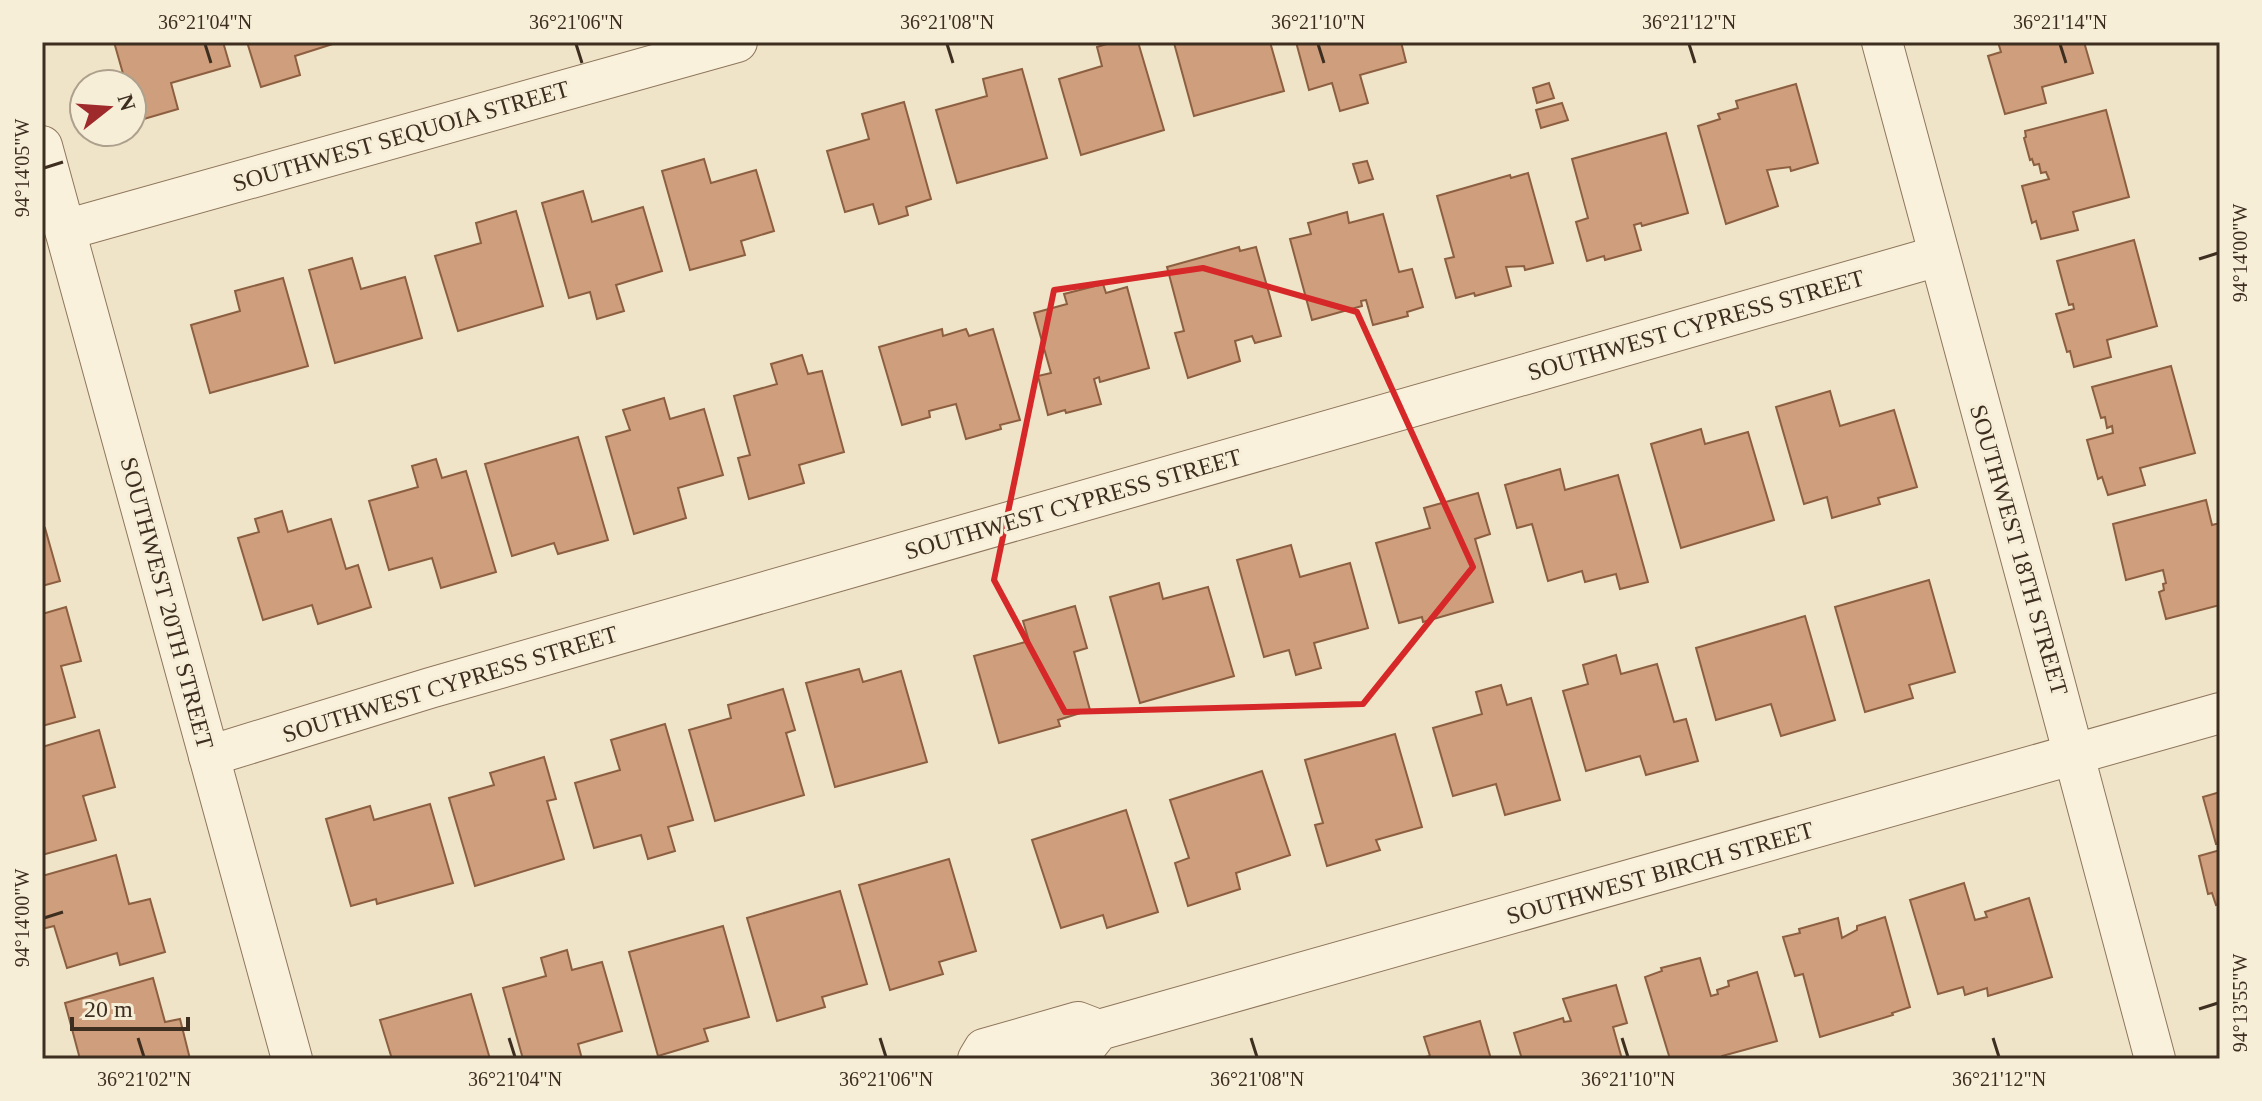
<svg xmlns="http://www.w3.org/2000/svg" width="2262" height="1101" viewBox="0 0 2262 1101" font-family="'Times New Roman',serif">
	<rect width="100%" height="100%" fill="#f0e4c8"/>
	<g fill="#cf9f7d" stroke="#8d5f41" stroke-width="2">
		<polygon points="114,42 223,42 230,66 171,83 178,109 137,121 132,104 132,84 126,84"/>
		<polygon points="247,42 339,42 295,56 300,75 261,87"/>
		<polygon points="1113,42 1138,42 1164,130 1081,155 1059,79 1102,66 1097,47"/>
		<polygon points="1178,42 1270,42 1284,91 1194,116 1174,43"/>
		<polygon points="1296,42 1401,42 1406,62 1360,75 1368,103 1340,111 1332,83 1309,90"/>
		<polygon points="1998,42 2084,42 2093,73 2042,87 2046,103 2005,114 1988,56 2001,52"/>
		<polygon points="1022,69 1047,158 957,183 936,110 987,96 983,79"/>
		<polygon points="1549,83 1554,98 1537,103 1533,88"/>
		<polygon points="1796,84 1818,163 1791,171 1790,167 1767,170 1778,206 1726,224 1698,126 1720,119 1718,114 1738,108 1736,101"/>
		<polygon points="904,102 931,199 906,207 908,215 879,224 873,204 845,212 827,151 869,139 862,114"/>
		<polygon points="1562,103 1568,120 1541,128 1536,110"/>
		<polygon points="2106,110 2129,197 2073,212 2078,230 2041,239 2036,221 2032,223 2022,186 2049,179 2046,172 2041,173 2039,164 2034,165 2032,159 2030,160 2024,138 2026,137 2025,131"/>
		<polygon points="1666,133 1688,213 1642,226 1641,223 1634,225 1641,250 1605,260 1604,256 1587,261 1576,222 1588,218 1572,159"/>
		<polygon points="704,159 711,183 756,170 774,231 741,241 745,255 690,270 662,171"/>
		<polygon points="1367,161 1373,179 1359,183 1353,164"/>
		<polygon points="1528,173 1553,263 1525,270 1524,266 1506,267 1511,286 1475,296 1474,293 1456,298 1445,259 1454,257 1437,196 1510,175 1511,178"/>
		<polygon points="583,191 592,222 643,207 662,271 616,285 624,311 597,319 590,292 569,298 542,203"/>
		<polygon points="516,211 543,306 458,331 435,256 481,243 476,223"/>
		<polygon points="1347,212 1349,223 1383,214 1399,272 1412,269 1423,307 1407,312 1408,316 1373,325 1366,300 1361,301 1362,306 1312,320 1290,239 1311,234 1308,223"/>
		<polygon points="2134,240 2157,326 2107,340 2111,357 2074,367 2070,351 2067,352 2056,314 2074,309 2073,304 2069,305 2057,261"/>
		<polygon points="1239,247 1240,251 1256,247 1281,336 1255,343 1252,336 1235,341 1240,361 1188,378 1175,333 1184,331 1167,267"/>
		<polygon points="352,258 361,289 405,277 422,338 335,363 309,270"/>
		<polygon points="283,278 308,366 210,393 191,325 240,311 235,291"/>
		<polygon points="1103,284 1106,293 1127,287 1149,368 1100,382 1099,377 1094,379 1101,404 1066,413 1065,410 1048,415 1038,376 1051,373 1034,313 1067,304 1064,294"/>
		<polygon points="942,329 943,336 966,329 969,336 993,329 1020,420 1000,425 1001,429 966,439 956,404 929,411 930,417 902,425 879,347"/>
		<polygon points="802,355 808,374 822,371 844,452 799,465 804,483 749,499 738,458 750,455 734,396 777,384 771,364"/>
		<polygon points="2171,366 2195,453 2140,468 2145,485 2108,495 2102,477 2098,479 2087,440 2113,433 2112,426 2107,428 2105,417 2101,418 2092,387"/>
		<polygon points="1830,391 1840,426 1894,410 1917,487 1878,498 1880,504 1832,518 1827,497 1804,504 1776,407"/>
		<polygon points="664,398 670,419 704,409 723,475 678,488 686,518 634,534 606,437 630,430 623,410"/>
		<polygon points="1701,429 1705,444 1748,432 1774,520 1681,548 1651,444"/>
		<polygon points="578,437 608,540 558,554 554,543 512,556 485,464"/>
		<polygon points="436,459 442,478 466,471 496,572 441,588 432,558 389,570 369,501 418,487 412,466"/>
		<polygon points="1560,469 1565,490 1618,475 1648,582 1620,589 1616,574 1585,582 1582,571 1548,581 1532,524 1517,528 1505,485"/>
		<polygon points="1478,493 1490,534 1475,539 1493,602 1423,622 1422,617 1399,623 1376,543 1430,528 1424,508"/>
		<polygon points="2206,500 2212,525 2220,523 2220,605 2166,619 2159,592 2164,590 2163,584 2166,583 2163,570 2126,580 2113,524"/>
		<polygon points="282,511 288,532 331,519 346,569 358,565 371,607 318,624 312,605 263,620 238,538 259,532 255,519"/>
		<polygon points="45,528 60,581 42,586 42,529"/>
		<polygon points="1291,545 1300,577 1350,563 1368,628 1314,643 1321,668 1296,675 1289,650 1264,657 1237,560"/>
		<polygon points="1929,580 1955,672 1909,685 1913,698 1865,712 1835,607"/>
		<polygon points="1159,583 1163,599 1208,587 1234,676 1140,703 1110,597"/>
		<polygon points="1075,606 1087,648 1074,652 1090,710 1058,720 1060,726 999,743 974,656 1029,641 1023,621"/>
		<polygon points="66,607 81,661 61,666 75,717 42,726 42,614"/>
		<polygon points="1805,616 1835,720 1781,736 1771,704 1716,720 1696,648"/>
		<polygon points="1616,655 1621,674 1657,664 1674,722 1686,719 1698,761 1646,775 1640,756 1586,771 1563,691 1588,684 1583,665"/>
		<polygon points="859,669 863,682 901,671 927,762 835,787 806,683"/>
		<polygon points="1501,685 1507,705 1531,698 1560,800 1505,815 1496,784 1453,796 1433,728 1482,714 1476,692"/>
		<polygon points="783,689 795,730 786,733 804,795 715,821 689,730 731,718 728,705"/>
		<polygon points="665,724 693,820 668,827 675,851 648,859 641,835 594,848 575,783 620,770 611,740"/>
		<polygon points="99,730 115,787 83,796 96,840 42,855 42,747"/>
		<polygon points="1395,734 1422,827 1376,840 1380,850 1327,866 1315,825 1323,823 1305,760"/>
		<polygon points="544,757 556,799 547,801 564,859 475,886 449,798 494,785 490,773"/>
		<polygon points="1262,771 1290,855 1236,873 1240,889 1188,906 1175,863 1189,858 1170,800"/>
		<polygon points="2220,792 2220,843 2216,844 2203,797"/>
		<polygon points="430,804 453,883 377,904 376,899 351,906 326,819 370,806 374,820"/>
		<polygon points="1126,810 1158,912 1107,928 1103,915 1061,928 1032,840"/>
		<polygon points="2220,850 2220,904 2216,905 2212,893 2208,894 2199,856"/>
		<polygon points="116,855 129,904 150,899 165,952 120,965 117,953 67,968 54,926 42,929 42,876"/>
		<polygon points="949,859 976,951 939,962 943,974 890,990 859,885"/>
		<polygon points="1964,883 1975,920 1987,917 1985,912 2029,898 2052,977 1988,996 1987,988 1965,995 1963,987 1938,994 1910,900"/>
		<polygon points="840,891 867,984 822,997 825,1007 777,1021 747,918"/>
		<polygon points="1885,917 1910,1007 1892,1013 1893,1015 1820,1037 1803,974 1795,976 1783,937 1800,933 1799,929 1838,918 1842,938 1857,930 1857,926"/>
		<polygon points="723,926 749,1017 704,1029 708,1041 658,1056 629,952"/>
		<polygon points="567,950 572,970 602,962 622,1031 578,1044 582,1059 523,1059 503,988 546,976 541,958"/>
		<polygon points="1700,958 1711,996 1718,994 1717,990 1729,986 1728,981 1757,972 1777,1041 1722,1056 1722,1059 1670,1059 1645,977 1662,971 1661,968"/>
		<polygon points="153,978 165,1022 180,1019 190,1059 80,1059 65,1003"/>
		<polygon points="1616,985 1627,1023 1613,1027 1622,1059 1522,1059 1514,1033 1563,1018 1564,1022 1571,1021 1563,999"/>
		<polygon points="471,994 490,1059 392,1059 380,1020"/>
		<polygon points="1480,1021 1491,1059 1417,1059 1430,1056 1424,1037"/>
	</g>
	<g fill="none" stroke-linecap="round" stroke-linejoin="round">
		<defs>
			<g id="minor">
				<path d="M1882,42C1971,382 2067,719 2155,1059"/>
				<polyline points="42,146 292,1059"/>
				<polyline points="65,230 737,42"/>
				<polyline points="209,756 430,688 1938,256"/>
				<polyline points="978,1059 984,1049 1078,1022 1091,1027"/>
				<polyline points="1051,1059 1084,1049 1099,1030 2220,713"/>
			</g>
		</defs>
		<use href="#minor" stroke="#8d765c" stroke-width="42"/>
		<use href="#minor" stroke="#faf1dc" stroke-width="40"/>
	</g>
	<path fill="none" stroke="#d62828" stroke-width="6" stroke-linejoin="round" d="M1203,268L1357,312L1473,567L1363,704L1065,712L994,580L1054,290Z"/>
	<path fill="none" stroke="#3d2e20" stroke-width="3" d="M205,44L211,63M576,44L582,63M947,44L953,63M1318,44L1324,63M1689,44L1695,63M2060,44L2066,63M44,168L63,162M2199,259L2218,253M44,918L63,912M2199,1009L2218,1003M138,1038L144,1057M509,1038L515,1057M880,1038L886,1057M1251,1038L1257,1057M1622,1038L1628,1057M1993,1038L1999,1057"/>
	<g text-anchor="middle" stroke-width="6" stroke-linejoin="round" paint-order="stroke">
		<g font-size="24" fill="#3d2e20" stroke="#f7eed8">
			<text transform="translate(401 136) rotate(-16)" y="8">SOUTHWEST SEQUOIA STREET</text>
			<text transform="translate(1696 325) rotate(-16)" y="8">SOUTHWEST CYPRESS STREET</text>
			<text transform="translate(1073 504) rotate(-16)" y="8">SOUTHWEST CYPRESS STREET</text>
			<text transform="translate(2019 550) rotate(74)" y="8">SOUTHWEST 18TH STREET</text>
			<text transform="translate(167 603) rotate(75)" y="8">SOUTHWEST 20TH STREET</text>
			<text transform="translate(450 684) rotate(-17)" y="8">SOUTHWEST CYPRESS STREET</text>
			<text transform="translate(1660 873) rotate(-16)" y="8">SOUTHWEST BIRCH STREET</text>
		</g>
	</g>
	<rect width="2262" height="1101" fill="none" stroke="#f7eed8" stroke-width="88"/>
	<g transform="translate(108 108) rotate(73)"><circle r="38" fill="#f7eed8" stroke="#ada18e" stroke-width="2"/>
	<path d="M0-6L14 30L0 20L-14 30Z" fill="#9e2a2b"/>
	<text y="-12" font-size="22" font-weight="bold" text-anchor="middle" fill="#3d2e20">N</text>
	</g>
	<path d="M72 1017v12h116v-12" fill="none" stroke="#3d2e20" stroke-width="4"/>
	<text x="84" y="1017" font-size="24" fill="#3d2e20" stroke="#f7eed8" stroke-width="6" paint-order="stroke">20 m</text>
	<rect x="44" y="44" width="2174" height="1013" fill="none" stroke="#3d2e20" stroke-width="3"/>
	<g font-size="20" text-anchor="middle" fill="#3d2e20">
		<text x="205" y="29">36°21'04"N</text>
		<text x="576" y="29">36°21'06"N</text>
		<text x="947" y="29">36°21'08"N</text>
		<text x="1318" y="29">36°21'10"N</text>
		<text x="1689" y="29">36°21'12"N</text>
		<text x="2060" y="29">36°21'14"N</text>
		<text transform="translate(22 168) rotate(-90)" y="7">94°14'05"W</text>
		<text transform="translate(2240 253) rotate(-90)" y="7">94°14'00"W</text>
		<text transform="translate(22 918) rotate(-90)" y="7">94°14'00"W</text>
		<text transform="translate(2240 1003) rotate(-90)" y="7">94°13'55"W</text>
		<text x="144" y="1086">36°21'02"N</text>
		<text x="515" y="1086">36°21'04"N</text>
		<text x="886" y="1086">36°21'06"N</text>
		<text x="1257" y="1086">36°21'08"N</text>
		<text x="1628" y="1086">36°21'10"N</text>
		<text x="1999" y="1086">36°21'12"N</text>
	</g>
</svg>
